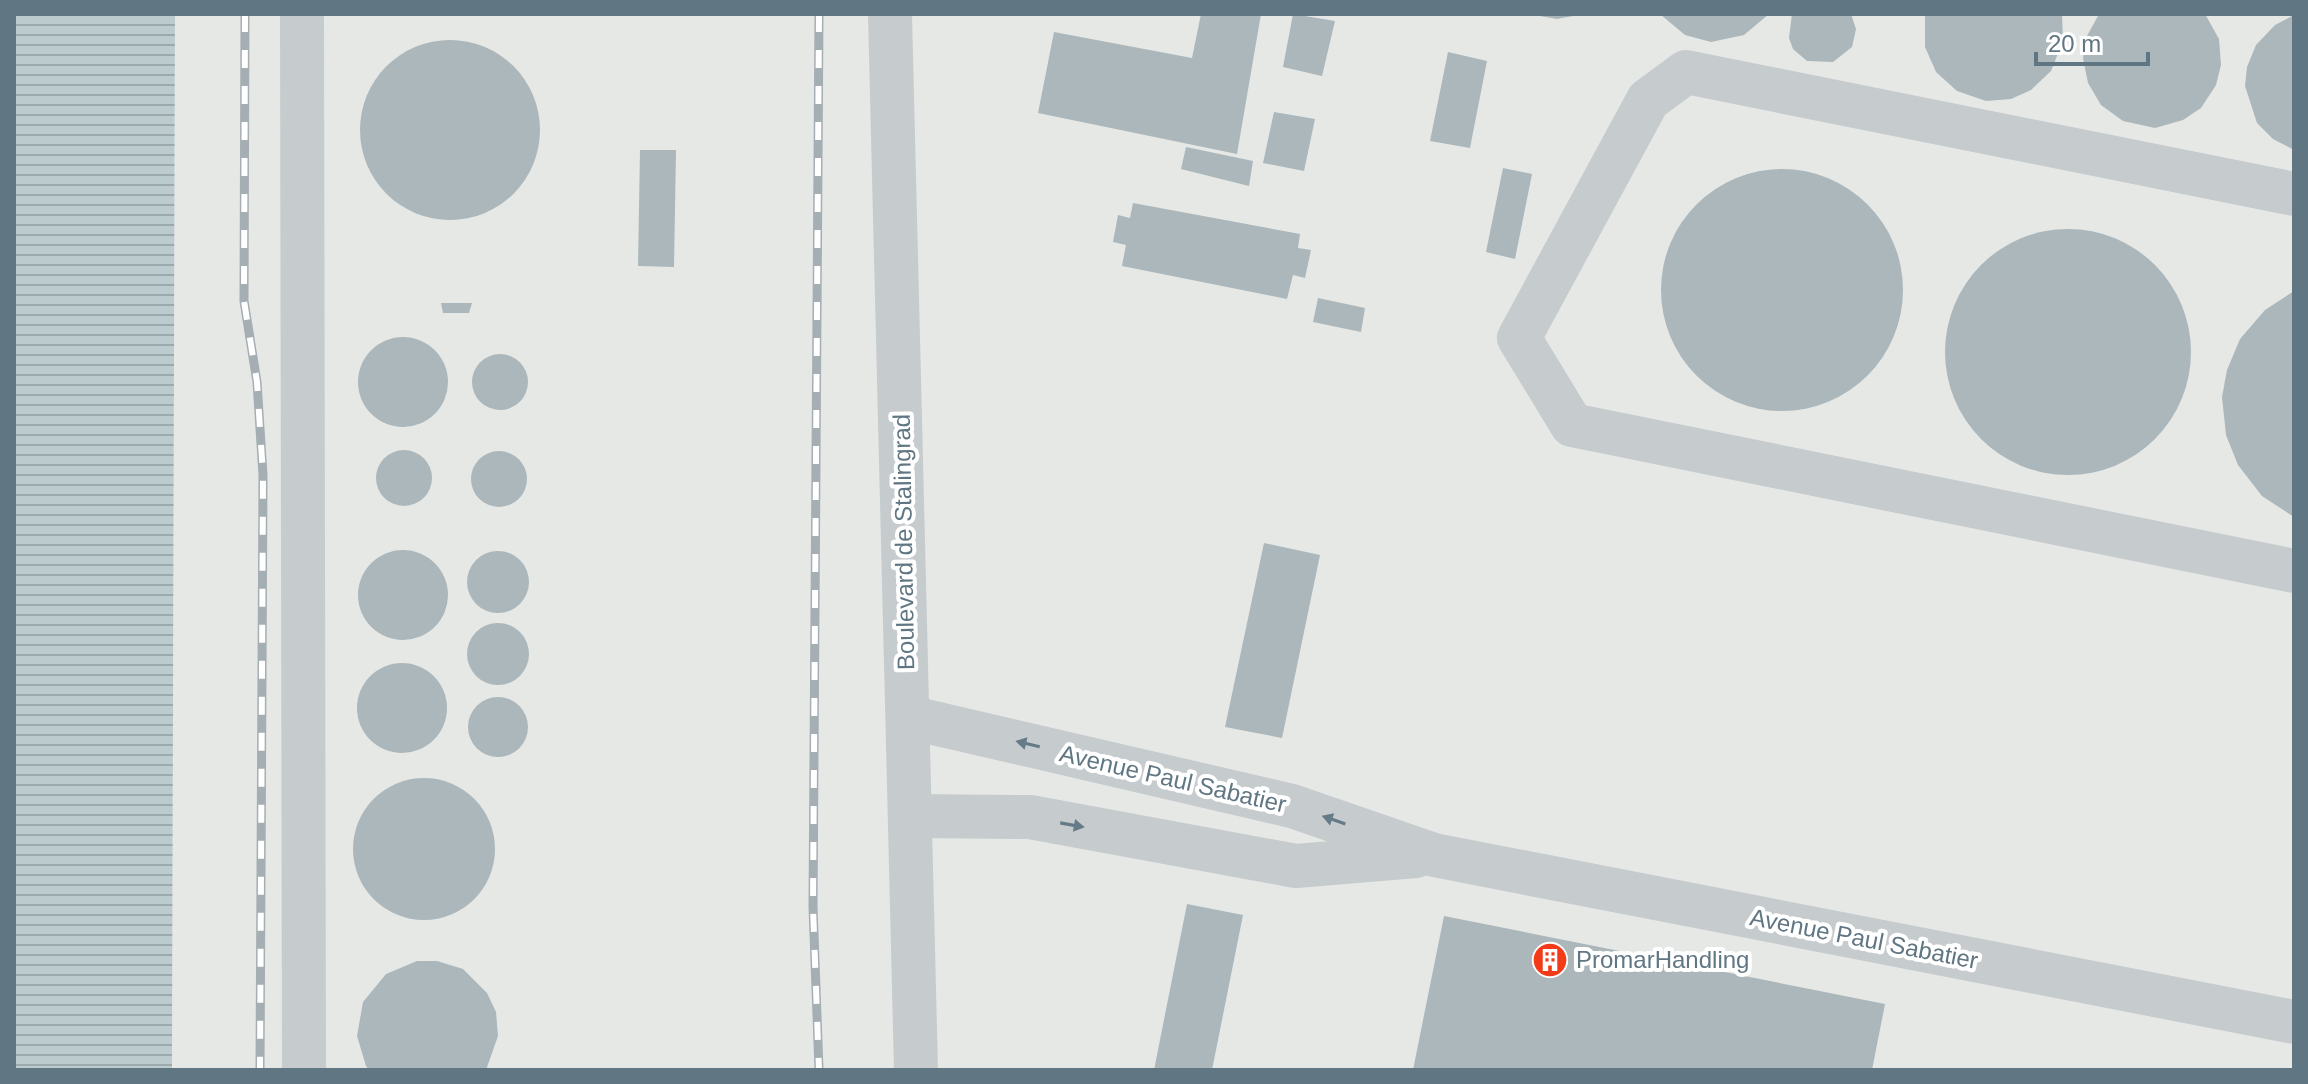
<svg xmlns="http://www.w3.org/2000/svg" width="2308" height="1084" viewBox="0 0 2308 1084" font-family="Helvetica,sans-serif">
	<defs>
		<pattern id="water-rules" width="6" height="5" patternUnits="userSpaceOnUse" patternTransform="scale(2)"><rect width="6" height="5" fill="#bccbce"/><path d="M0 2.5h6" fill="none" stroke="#9caaad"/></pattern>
	</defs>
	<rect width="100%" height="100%" fill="#f8f8f5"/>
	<polygon fill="#e6e8e6" points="175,14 2294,14 2294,1070 172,1070"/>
	<polygon fill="url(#water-rules)" points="14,14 175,14 172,1070 14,1070"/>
	<g fill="#abb7bb">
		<polygon points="1201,14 1261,14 1237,154 1038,113 1054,32 1192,58"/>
		<polygon points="1293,14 1335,21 1322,76 1283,67"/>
		<polygon points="1584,14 1557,19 1534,15 1534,14"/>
		<polygon points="1660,14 1769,14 1744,35 1711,42 1685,35"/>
		<polygon points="1792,14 1851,14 1856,29 1852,47 1833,62 1807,61 1793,49 1789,38"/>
		<polygon points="1925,14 2062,14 2063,41 2051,71 2031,90 2011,99 1986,101 1957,91 1936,72 1925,47"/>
		<polygon points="2099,14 2205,14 2219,39 2221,65 2216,85 2201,108 2183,120 2155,128 2123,121 2101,105 2088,83 2083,58 2087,36"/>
		<polygon points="2294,15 2294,150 2273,139 2257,123 2245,86 2247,67 2256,45 2275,25"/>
		<circle cx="450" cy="130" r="90"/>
		<polygon points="1448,52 1487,61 1470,148 1430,141"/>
		<polygon points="1274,112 1315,119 1304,171 1263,163"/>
		<polygon points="1186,147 1253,161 1249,186 1181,169"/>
		<polygon points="640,150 676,150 674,267 638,266"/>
		<polygon points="1503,168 1532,174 1515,259 1486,252"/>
		<circle cx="1782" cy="290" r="121"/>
		<polygon points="1133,203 1300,234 1298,248 1311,250 1305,278 1293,275 1287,299 1122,266 1126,245 1113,242 1118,215 1130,218"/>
		<circle cx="2068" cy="352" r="123"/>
		<polygon points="2294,291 2294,517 2262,496 2238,465 2226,435 2222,397 2227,370 2240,339 2265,310"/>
		<polygon points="1318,298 1365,308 1361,332 1313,322"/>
		<polygon points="441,303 472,303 469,313 443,313"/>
		<circle cx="403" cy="382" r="45"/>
		<circle cx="500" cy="382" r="28"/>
		<circle cx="404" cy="478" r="28"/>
		<circle cx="499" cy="479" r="28"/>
		<polygon points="1264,543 1320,555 1282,738 1225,727"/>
		<circle cx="403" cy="595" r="45"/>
		<circle cx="498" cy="582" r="31"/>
		<circle cx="498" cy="654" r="31"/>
		<circle cx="402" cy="708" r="45"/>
		<circle cx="498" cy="727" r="30"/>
		<circle cx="424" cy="849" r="71"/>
		<polygon points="1187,904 1243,915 1212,1070 1154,1070"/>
		<polygon points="1444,916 1885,1004 1872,1070 1413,1070"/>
		<polygon points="417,961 437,961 463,969 487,993 496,1012 498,1036 486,1070 369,1070 366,1066 357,1036 363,1002 386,974"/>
	</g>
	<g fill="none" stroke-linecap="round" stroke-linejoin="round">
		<g stroke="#c6cbce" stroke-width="44">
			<polyline points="302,14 304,1070"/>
			<polyline points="890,14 916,1070"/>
			<polyline points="2294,194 1686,72 1648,100 1519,338 1572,425 2294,571"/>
			<polyline points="908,717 1292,806 1434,855 2294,1022"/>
			<polyline points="911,816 1030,817 1296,866 1416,856"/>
		</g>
		<defs>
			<g id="rail">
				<polyline points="245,14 244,301 257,382 263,475 260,1070"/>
				<polyline points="819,14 813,907 819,1070"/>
			</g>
		</defs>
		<use href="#rail" stroke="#a5aeb3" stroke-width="9"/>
		<use href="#rail" stroke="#fff" stroke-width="6" stroke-dasharray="18" stroke-linecap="butt"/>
	</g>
	<defs><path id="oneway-solid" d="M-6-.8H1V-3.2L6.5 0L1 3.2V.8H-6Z" transform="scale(2)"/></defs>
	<g fill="#657b87">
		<use href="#oneway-solid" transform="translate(1028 744) rotate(-167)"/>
		<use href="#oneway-solid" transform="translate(1334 820) rotate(-161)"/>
		<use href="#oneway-solid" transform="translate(1072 825) rotate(10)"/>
	</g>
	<defs>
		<symbol id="building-disc" viewBox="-11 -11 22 22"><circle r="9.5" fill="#f43b19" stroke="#fff"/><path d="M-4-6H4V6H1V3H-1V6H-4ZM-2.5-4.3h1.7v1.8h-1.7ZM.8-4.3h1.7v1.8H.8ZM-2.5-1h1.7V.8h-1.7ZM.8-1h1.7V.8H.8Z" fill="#fff"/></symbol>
	</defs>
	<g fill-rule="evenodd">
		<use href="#building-disc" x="1530" y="940" width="40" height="40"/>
	</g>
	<g text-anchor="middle" stroke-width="8" stroke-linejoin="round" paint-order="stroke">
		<g font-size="24" fill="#607783" stroke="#fff">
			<text transform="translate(904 542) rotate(-91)" y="8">Boulevard de Stalingrad</text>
			<text transform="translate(1173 779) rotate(13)" y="8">Avenue Paul Sabatier</text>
			<text transform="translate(1864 939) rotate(11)" y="8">Avenue Paul Sabatier</text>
		</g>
		<g font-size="24" fill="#607783" stroke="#fff" text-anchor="start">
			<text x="1576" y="968">PromarHandling</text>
		</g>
	</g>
	<rect width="2308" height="1084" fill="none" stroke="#607783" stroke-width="32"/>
	<path d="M2036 52v12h112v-12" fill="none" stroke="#607783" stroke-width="4"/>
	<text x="2048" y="52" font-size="24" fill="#607783" stroke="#ffffff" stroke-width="6" paint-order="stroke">20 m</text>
</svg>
